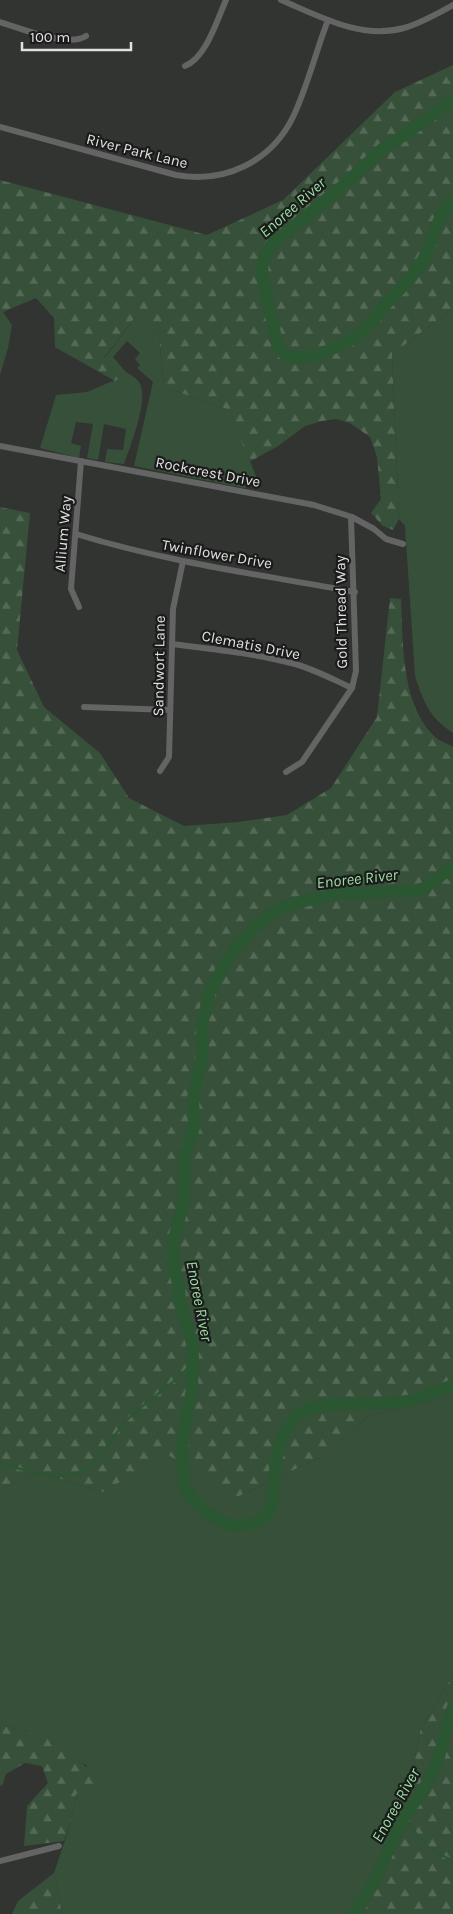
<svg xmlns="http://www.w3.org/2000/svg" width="453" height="1914" viewBox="0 0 453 1914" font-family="Karla,sans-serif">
	<defs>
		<pattern id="forest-firs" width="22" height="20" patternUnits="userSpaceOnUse" patternTransform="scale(1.25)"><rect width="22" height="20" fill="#37503a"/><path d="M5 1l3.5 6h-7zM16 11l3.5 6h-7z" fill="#546956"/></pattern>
	</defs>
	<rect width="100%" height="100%" fill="#313431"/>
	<g fill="#37503a">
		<path d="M453,309V733C429,717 424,703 415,676L405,526L399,519L392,354Z"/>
		<polygon points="0,311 3,312 12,325 8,348 0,375"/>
		<path d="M136,316L159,336L164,387L230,410L259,484L244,488L134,466L153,382L137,368L140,365L135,359L140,353L127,341L113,357C118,362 122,368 126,372C131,375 135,377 139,382C150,397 130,447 124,464L105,462L107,449L123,450L126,429L104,424L98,460L87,458L93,424L76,422L71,443L81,446L79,458L40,448L56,395L87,392L122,377L104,359Z"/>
		<polygon points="453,1396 453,1675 420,1731 401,1837 363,1914 62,1914 54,1873 72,1819 76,1794 87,1766 77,1760 55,1742 0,1724 0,1489 38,1472 103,1492 167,1453 233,1499 323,1456 368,1416"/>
	</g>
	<g fill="url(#forest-firs)">
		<polygon points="453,65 453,309 392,354 399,519 393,530 383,526 371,513 381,499 377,457 370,437 350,423 336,419 322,421 305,426 278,446 251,461 246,454 230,410 164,387 159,336 136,316 104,358 122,377 115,381 55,347 54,318 36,298 3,312 0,311 0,180 207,235 283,200 395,92"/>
		<path d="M0,507L30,513L17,650L44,707L100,753L129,798L184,826L239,822L287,815L331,788L377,717L390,598L401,599C403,642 401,703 433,735C438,741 447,743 453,747V1396L368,1416L323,1456L233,1499L167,1454L103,1492L38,1472L0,1489Z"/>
		<polygon points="453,1675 453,1914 363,1914 401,1837 420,1731"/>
		<path d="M0,1724C17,1730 36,1734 53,1741C63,1745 89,1768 95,1777V1784L76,1794L72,1819L64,1841L24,1846L27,1806L48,1783L42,1766L25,1763L6,1774L2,1785L0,1786Z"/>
		<polygon points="54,1873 62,1914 12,1914 18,1901"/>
	</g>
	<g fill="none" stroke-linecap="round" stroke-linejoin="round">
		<g stroke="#2b5632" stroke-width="2">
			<path d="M0,1463C27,1471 72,1488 94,1462C107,1448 116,1431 130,1417C150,1398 175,1384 193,1362"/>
			<polyline points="403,1818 429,1848 453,1861"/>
		</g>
		<g stroke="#2b5632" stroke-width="12">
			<path d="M453,100L403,136L382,149L344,185L273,243C264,253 262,261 262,275L278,347C280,350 283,354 286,355C306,365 352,342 366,328C374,320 381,310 388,302C401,288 416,274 424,258C436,234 433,222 453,201"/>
			<polyline points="453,867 424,888 413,891 335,894 284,906 272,913 254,928 235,949 224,965 210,991 202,1024 203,1053 193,1098 194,1127 185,1153 184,1200 173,1243 174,1267 179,1287 180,1302 193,1347 192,1390 183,1435 182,1452 185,1488 193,1500 213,1517 227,1524 237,1526 251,1524 261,1520 270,1510 272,1501 276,1461 282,1436 296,1416 310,1408 334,1404 393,1403 414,1400 453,1385"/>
			<polyline points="354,1914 375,1880 403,1818 423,1791 437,1763 453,1707"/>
		</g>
		<g stroke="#636463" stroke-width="6">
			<path d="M281,0C319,16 361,40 404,28C421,23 437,14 453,5"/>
			<path d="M0,22C20,28 68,48 86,36"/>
			<path d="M185,66C206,58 217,20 226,0"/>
			<path d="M0,127L176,175C224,184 271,162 293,117C307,88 316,51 328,20"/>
			<polyline points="0,446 314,505 352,517 374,529 386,539 403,544"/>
			<path d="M76,534C167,562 261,575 355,592"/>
			<polyline points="79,607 71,589 81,461"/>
			<path d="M172,644C211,649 252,653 291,663C312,668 332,679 352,688"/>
			<polyline points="84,707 170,710"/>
			<polyline points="160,771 169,757 173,609 183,561"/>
			<polyline points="286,772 302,762 352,688 356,671 351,517"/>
			<polyline points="0,1861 59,1846"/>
		</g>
	</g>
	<g text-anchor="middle" stroke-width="4.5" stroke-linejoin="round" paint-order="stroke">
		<g font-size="15" fill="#e0e2e0" stroke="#1a1b1a">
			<text transform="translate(137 151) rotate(14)" y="5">River Park Lane</text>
			<text transform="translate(208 472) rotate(11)" y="5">Rockcrest Drive</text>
			<text transform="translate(63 534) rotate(-85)" y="5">Allium Way</text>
			<text transform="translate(217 554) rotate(10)" y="5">Twinflower Drive</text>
			<text transform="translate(341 612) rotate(-91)" y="5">Gold Thread Way</text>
			<text transform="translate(251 645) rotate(11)" y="5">Clematis Drive</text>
			<text transform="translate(159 666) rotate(-89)" y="5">Sandwort Lane</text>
		</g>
		<g font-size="16" font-style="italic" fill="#9adea3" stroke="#1a1b1a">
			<text transform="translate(292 207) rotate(-41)" y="6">Enoree River</text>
			<text transform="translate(357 878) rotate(-6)" y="6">Enoree River</text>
			<text transform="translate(200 1301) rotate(79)" y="6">Enoree River</text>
			<text transform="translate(395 1805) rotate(-61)" y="6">Enoree River</text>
		</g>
	</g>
	<path d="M22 42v8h109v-8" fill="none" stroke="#e0e2e0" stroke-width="2.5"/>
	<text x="30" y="42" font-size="15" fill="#e0e2e0" stroke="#1a1b1a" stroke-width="4" paint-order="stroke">100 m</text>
</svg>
